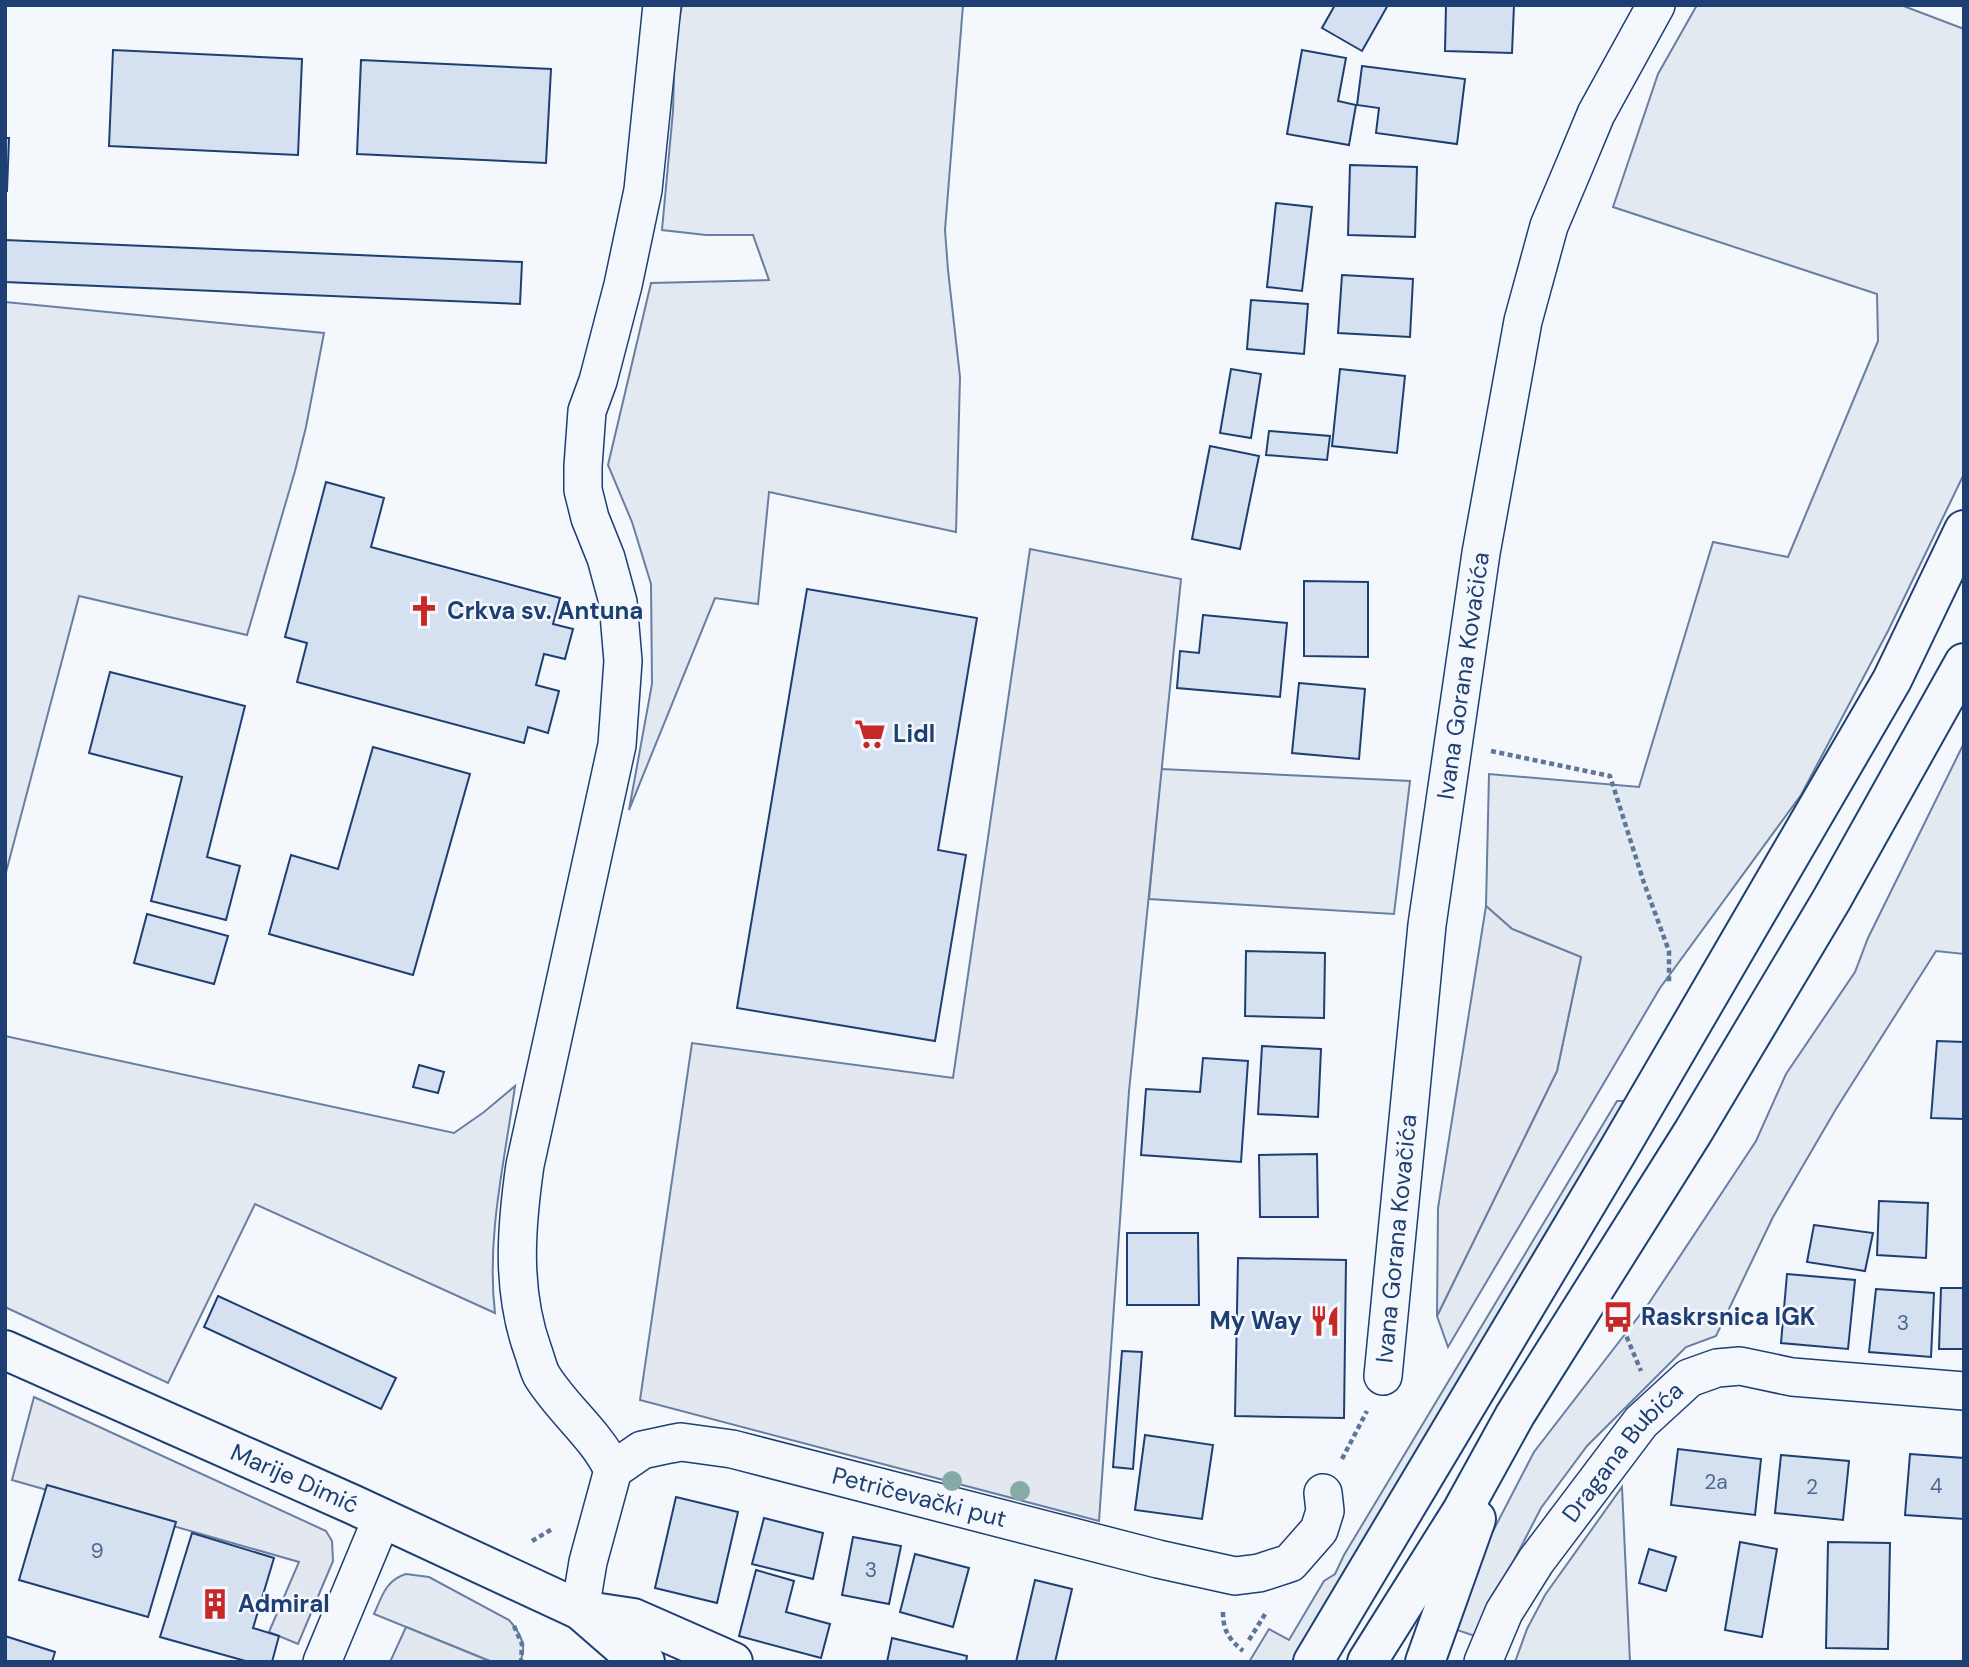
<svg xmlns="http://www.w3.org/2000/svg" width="1969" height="1667" viewBox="0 0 1969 1667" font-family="'DM Sans',sans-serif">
	<rect width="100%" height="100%" fill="#f4f7fb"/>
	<g fill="#e3e9f0" stroke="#687fa3" stroke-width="2">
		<polygon points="682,5 963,5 945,230 948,270 960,377 956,532 769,492 758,604 715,598 629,810 652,684 651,584 632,522 608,465 651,283 769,280 753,235 706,235 662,230 673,111 675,43"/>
		<polygon points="1697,5 1901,5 1964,29 1964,474 1888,631 1801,795 1660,988 1448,1347 1437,1316 1557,1071 1581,957 1512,929 1486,906 1489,774 1639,787 1713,542 1788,557 1878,341 1877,294 1613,207 1658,74"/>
		<polygon points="5,302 324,333 306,427 295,471 247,635 79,596 5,876"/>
		<polygon points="1964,743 1964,954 1936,951 1836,1109 1773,1217 1716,1336 1686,1347 1587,1446 1541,1508 1475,1636 1457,1630 1492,1533 1534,1452 1649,1303 1756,1141 1786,1074 1855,972 1868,938"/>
		<polygon points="1161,769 1410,781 1394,914 1149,899"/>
		<path d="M5,1036L454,1133L484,1112L515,1086C505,1160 486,1237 495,1313L255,1204L168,1383L5,1307Z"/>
		<polygon points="1617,1101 1623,1101 1626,1106 1292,1662 1249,1662 1269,1629 1289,1640 1324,1581 1335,1574 1344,1555"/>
		<polygon points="1622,1487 1630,1662 1515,1662 1527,1629 1545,1595"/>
		<path d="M406,1574L429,1577L509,1620C519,1631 529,1648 519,1662H492L374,1614C382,1596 386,1580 406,1574Z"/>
	</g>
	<g fill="#e3e8f0" stroke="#687fa3" stroke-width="2">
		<polygon points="1030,549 1181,579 1129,1091 1099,1521 640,1400 692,1043 953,1078"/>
		<polygon points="1486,906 1512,929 1581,957 1557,1071 1437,1316 1438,1208"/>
		<polygon points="34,1397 326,1531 332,1541 333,1561 298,1644 269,1632 299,1562 12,1480"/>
		<polygon points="406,1627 492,1662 390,1662"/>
	</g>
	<g fill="#d5e0f0" stroke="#1d3f73" stroke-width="2">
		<polygon points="1335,5 1388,5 1362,51 1322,28"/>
		<polygon points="1446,5 1514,5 1512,53 1445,51"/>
		<polygon points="113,50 302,59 298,155 109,146"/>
		<polygon points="1302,50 1346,58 1338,101 1356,105 1349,145 1287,134"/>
		<polygon points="361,60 551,69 546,163 357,154"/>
		<polygon points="1362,66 1465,79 1457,144 1376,133 1379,108 1357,105"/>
		<polygon points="5,138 9,138 7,191 5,191"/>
		<polygon points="1350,165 1417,167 1415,237 1348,235"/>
		<polygon points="1276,203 1312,207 1302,291 1267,287"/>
		<polygon points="5,240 522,262 520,304 5,282"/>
		<polygon points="1342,275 1413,279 1410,337 1338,333"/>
		<polygon points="1251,300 1308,304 1304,354 1247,349"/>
		<polygon points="1231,369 1261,374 1251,438 1220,433"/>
		<polygon points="1340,369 1405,376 1397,453 1332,446"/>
		<polygon points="1269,431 1330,436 1327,460 1266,455"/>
		<polygon points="1210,446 1259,456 1240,549 1192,539"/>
		<polygon points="326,482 384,498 371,547 560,598 553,624 573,629 565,659 544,654 536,685 559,691 548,733 528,727 524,743 297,682 307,643 285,637"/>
		<polygon points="1304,581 1368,582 1368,657 1304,656"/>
		<polygon points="807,589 977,618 938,850 966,855 935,1041 737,1008"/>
		<polygon points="1203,615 1287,623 1280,697 1177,688 1180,651 1199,653"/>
		<polygon points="110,672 245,706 207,857 240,866 226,920 151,901 182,777 89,753"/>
		<polygon points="1299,683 1365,689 1359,759 1292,753"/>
		<polygon points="373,747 470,774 413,975 269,934 291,855 338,869"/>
		<polygon points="147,914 228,936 214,984 134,963"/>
		<polygon points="1246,951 1325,953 1324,1018 1245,1016"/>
		<polygon points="1937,1041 1964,1042 1964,1119 1931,1118"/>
		<polygon points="1262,1046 1321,1049 1318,1117 1258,1114"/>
		<polygon points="1203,1058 1248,1061 1241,1162 1141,1155 1146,1089 1200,1092"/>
		<polygon points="419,1065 444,1072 438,1093 413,1087"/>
		<polygon points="1317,1154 1318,1217 1260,1217 1259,1155"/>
		<polygon points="1879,1201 1928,1203 1926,1258 1877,1255"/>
		<polygon points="1814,1225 1873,1233 1865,1271 1807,1262"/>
		<polygon points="1127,1233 1198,1233 1199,1305 1127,1305"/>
		<polygon points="1238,1258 1346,1260 1344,1418 1235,1416"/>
		<polygon points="1787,1274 1855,1280 1848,1349 1781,1343"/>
		<polygon points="1941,1288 1964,1288 1964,1349 1939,1349"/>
		<polygon points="1876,1289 1934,1293 1931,1357 1869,1352"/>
		<polygon points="218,1296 396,1378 381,1409 204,1327"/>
		<polygon points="1122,1351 1142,1352 1133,1469 1113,1467"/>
		<polygon points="1145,1435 1213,1445 1202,1519 1135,1510"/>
		<polygon points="1678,1449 1761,1459 1755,1515 1671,1505"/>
		<polygon points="1910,1454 1964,1458 1964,1519 1905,1515"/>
		<polygon points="1781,1455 1849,1461 1843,1520 1775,1513"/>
		<polygon points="47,1485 176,1522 148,1617 19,1580"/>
		<polygon points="676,1497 738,1512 717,1603 655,1588"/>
		<polygon points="764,1518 823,1533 813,1579 752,1564"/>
		<polygon points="192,1533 274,1558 253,1628 279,1636 272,1662 249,1662 160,1637"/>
		<polygon points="853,1537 901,1546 889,1604 842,1595"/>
		<polygon points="1740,1542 1777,1549 1762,1637 1725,1630"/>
		<polygon points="1828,1542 1890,1543 1888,1649 1826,1648"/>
		<polygon points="1649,1549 1676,1557 1666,1591 1639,1583"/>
		<polygon points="915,1554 969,1568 953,1627 900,1612"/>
		<polygon points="756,1570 794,1581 786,1612 830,1624 821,1658 739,1636"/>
		<polygon points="1035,1580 1072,1589 1055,1662 1016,1662"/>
		<polygon points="5,1636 55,1652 52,1662 5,1662"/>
		<polygon points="892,1638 967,1656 966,1662 887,1662"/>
	</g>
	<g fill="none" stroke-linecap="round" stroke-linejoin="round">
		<defs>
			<g id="minor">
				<path id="s1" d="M1383,1376L1427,925L1481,553L1523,321L1549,226L1576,162L1596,114L1656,5"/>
				<path d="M613,1470C596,1434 563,1410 542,1376C538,1369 536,1359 533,1351C511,1290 516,1228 525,1165L617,745L623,661L618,602L606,558L590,518L583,490V466L587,411L598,381L623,285L643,190L662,5"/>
				<path id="s2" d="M580,1610L588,1562L613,1470L642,1450L670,1444L681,1442L732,1449L1158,1559L1235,1576L1259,1573L1290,1563L1319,1530L1325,1511L1323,1493"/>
				<polyline points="322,1662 382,1518"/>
				<path id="s3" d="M1483,1662L1504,1612L1536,1561L1641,1422L1689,1378L1717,1368L1740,1366L1792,1377L1964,1391"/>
			</g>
			<g id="tertiary">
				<path id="s4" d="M5,1350L354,1505L580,1610L633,1656L645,1662"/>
				<polyline points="580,1610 633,1618 733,1662"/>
			</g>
			<g id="primary">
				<polyline points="1313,1662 1616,1154 1892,680 1964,530"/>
				<polyline points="1367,1662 1462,1511 1515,1415 1693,1132 1832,899 1964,663"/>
				<polyline points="1425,1662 1476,1519"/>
			</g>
		</defs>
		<use href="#minor" stroke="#1d3f73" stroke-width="40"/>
		<use href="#tertiary" stroke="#1d3f73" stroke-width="42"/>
		<use href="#primary" stroke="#1d3f73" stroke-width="42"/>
		<g stroke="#5e769c" stroke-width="4.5" stroke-dasharray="5 3.5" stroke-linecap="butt">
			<polyline points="1491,751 1610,776 1644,883 1669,951 1669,982"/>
			<polyline points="1620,1321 1641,1371"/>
			<polyline points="1342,1459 1367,1411"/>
			<polyline points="532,1541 554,1528"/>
			<path d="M1223,1612C1223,1631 1229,1639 1243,1651"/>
			<polyline points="514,1626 522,1644 521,1662"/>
			<polyline points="1249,1640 1267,1611"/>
		</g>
		<use href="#minor" stroke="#f4f7fb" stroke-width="37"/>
		<use href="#tertiary" stroke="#f4f7fb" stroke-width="38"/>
		<use href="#primary" stroke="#f4f7fb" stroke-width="38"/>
	</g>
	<g fill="#86aba6">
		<circle cx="952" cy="1481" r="10"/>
		<circle cx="1020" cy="1491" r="10"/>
	</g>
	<defs>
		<symbol id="church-bare" viewBox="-9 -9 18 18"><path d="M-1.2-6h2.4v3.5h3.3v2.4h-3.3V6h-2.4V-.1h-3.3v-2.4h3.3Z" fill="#c62828" stroke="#f4f7fb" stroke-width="2.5" paint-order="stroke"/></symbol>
		<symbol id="supermarket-bare" viewBox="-9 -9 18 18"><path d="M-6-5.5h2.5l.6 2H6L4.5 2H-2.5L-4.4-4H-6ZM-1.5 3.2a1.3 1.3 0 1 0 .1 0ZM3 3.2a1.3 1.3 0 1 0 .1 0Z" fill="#c62828" stroke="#f4f7fb" stroke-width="2.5" paint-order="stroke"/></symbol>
		<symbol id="bus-bare" viewBox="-9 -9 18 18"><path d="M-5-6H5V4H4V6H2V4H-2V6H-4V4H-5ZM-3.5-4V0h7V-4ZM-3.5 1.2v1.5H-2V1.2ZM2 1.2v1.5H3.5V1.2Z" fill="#c62828" stroke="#f4f7fb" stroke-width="2.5" paint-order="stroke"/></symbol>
		<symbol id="restaurant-bare" viewBox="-9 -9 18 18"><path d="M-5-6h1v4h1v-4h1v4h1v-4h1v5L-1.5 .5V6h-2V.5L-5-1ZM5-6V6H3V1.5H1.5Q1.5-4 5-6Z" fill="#c62828" stroke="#f4f7fb" stroke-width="2.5" paint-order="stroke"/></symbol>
		<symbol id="building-bare" viewBox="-9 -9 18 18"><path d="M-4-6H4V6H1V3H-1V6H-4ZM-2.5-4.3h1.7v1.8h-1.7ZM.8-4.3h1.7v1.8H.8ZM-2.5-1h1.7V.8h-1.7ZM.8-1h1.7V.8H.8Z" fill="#c62828" stroke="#f4f7fb" stroke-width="2.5" paint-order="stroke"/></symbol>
	</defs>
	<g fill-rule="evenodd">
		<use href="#church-bare" x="402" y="589" width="44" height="44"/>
		<use href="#supermarket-bare" x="848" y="712" width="44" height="44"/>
		<use href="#bus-bare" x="1596" y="1295" width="44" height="44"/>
		<use href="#restaurant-bare" x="1303" y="1299" width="44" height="44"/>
		<use href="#building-bare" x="193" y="1582" width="44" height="44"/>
	</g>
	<g text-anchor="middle" stroke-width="5" stroke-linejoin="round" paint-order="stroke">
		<g font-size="21" fill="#4b6792">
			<text x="1903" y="1330">3</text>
			<text x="1716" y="1489">2a</text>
			<text x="1936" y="1493">4</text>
			<text x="1812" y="1494">2</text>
			<text x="97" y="1558">9</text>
			<text x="871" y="1577">3</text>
		</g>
		<g font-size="24" font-weight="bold" fill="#1d3f73" stroke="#f4f7fb" text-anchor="start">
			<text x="447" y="619">Crkva sv. Antuna</text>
			<text x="893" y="742">Lidl</text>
			<text x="1641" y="1325">Raskrsnica IGK</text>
			<text x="1302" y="1329" text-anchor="end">My Way</text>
			<text x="238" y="1612">Admiral</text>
		</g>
		<g font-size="24" fill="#1d3f73" stroke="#f4f7fb">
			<text dy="8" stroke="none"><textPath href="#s1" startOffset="705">Ivana Gorana Kovačića</textPath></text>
			<text dy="8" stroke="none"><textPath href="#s1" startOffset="138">Ivana Gorana Kovačića</textPath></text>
			<text dy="8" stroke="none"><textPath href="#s3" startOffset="254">Dragana Bubića</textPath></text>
			<text dy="8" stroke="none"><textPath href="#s4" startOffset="317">Marije Dimić</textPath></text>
			<text dy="8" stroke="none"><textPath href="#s2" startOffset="464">Petričevački put</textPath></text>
		</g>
	</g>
	<rect width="1969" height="1667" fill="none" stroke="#1d3f73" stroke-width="14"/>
</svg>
